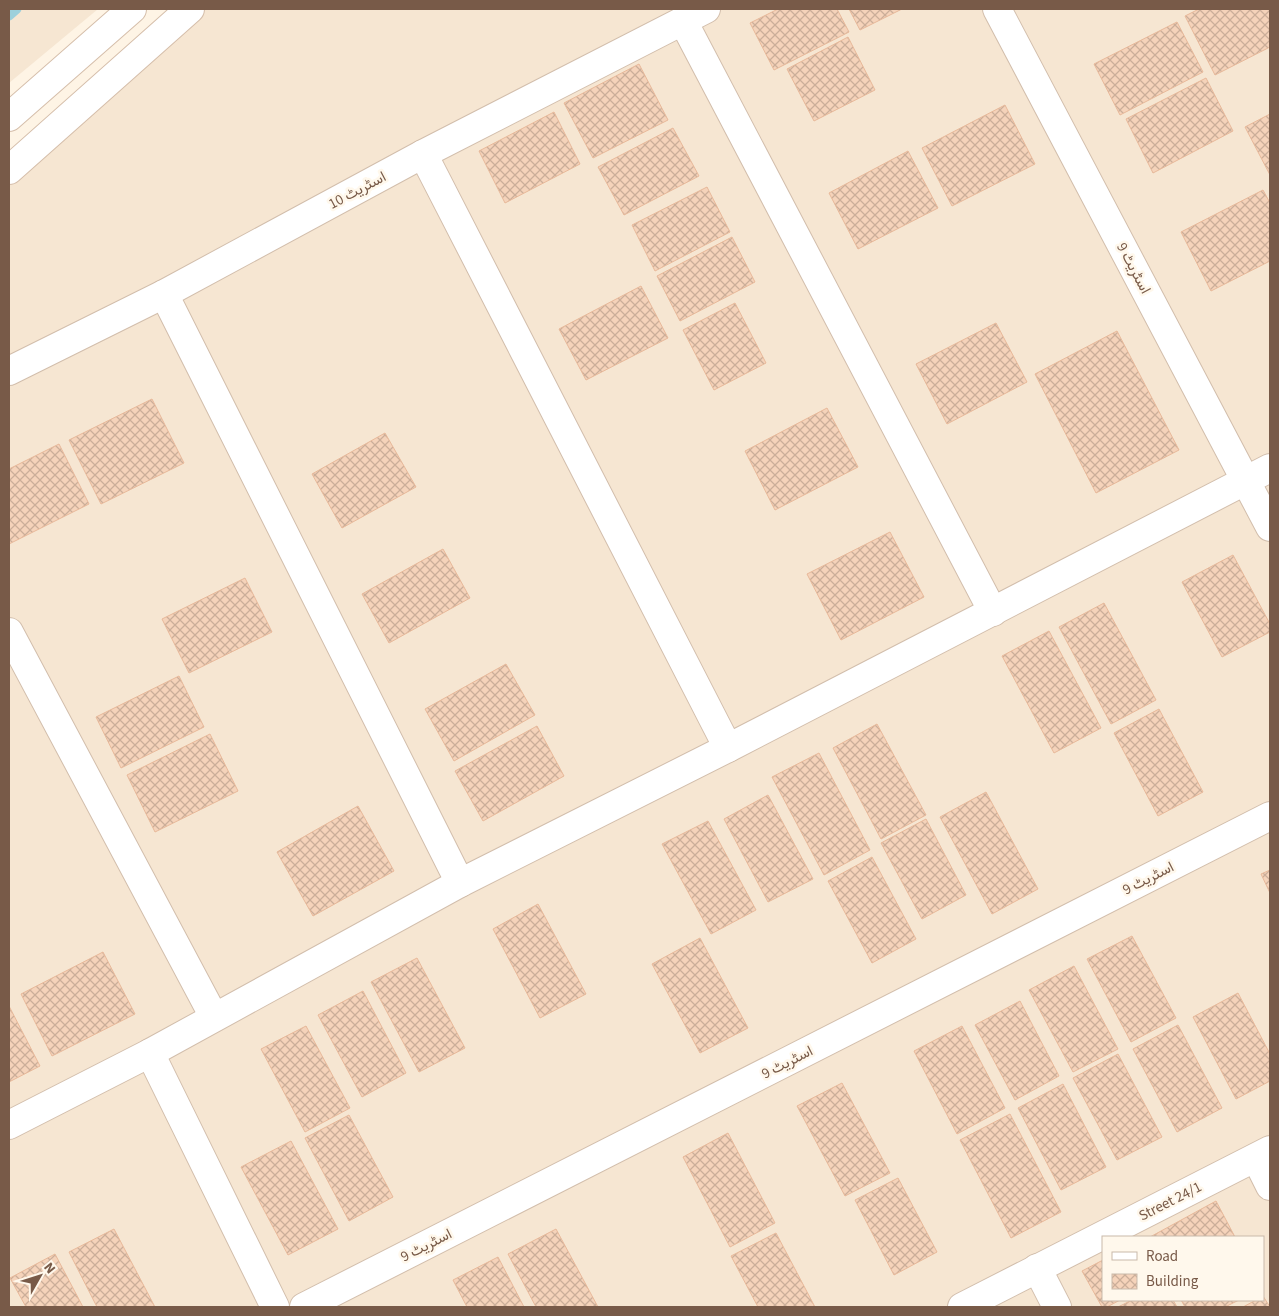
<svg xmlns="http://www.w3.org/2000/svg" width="1279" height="1316" viewBox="0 0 1279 1316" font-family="'Source Sans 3',Vazirmatn,sans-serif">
	<defs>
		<pattern id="building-cross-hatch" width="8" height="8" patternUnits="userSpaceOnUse" patternTransform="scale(1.25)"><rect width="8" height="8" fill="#f5d3ba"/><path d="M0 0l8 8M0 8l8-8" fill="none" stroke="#cbae99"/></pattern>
	</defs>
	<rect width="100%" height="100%" fill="#fef4e5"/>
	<g fill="#f6e6d2" fill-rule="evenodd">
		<polygon points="9,9 98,9 9,83"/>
		<path d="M193,9H1270V1307H9V171ZM1103,1237H1263V1300H1103Z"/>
	</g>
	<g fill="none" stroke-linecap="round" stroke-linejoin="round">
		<polyline stroke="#9dd0db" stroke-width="9" points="9,16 17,9"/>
	</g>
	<g fill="url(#building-cross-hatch)" stroke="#e8b99a">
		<polygon points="778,9 837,9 849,32 774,70 750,23"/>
		<polygon points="849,9 902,9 860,30"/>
		<polygon points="1199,9 1270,9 1270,47 1215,75 1185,16"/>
		<polygon points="1177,22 1203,72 1120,115 1094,64"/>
		<polygon points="848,37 875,90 814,121 787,69"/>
		<polygon points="639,64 668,120 593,158 564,103"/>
		<polygon points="1206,78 1233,131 1153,173 1126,119"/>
		<polygon points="1005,105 1035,164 952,206 922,148"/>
		<polygon points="554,112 580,164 505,203 479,151"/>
		<polygon points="1270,114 1270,175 1245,127"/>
		<polygon points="673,128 699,176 624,215 598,167"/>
		<polygon points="908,151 938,208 858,249 829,193"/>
		<polygon points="707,187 730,232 655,271 632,225"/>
		<polygon points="1263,190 1270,203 1270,261 1211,291 1181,232"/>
		<polygon points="732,237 755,282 680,321 657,276"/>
		<polygon points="641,286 668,338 586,380 559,329"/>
		<polygon points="735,303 766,363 714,390 683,330"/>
		<polygon points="996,323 1027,382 947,424 916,364"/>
		<polygon points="1117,331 1179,450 1096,493 1035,374"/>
		<polygon points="152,399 184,463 101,504 69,440"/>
		<polygon points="827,408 858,467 775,510 745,451"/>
		<polygon points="385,433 416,487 342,528 312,474"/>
		<polygon points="59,444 89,504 9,544 9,469"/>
		<polygon points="890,532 924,597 841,640 807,574"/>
		<polygon points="443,549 470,598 389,643 362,594"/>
		<polygon points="1233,555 1270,624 1270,632 1222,657 1182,582"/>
		<polygon points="245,578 272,632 189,673 162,619"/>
		<polygon points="1104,603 1156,700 1111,724 1059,627"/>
		<polygon points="1049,631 1101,728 1054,753 1002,656"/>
		<polygon points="506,664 535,715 454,761 425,709"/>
		<polygon points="179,676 204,727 121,768 96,717"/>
		<polygon points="1159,709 1203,792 1158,816 1114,733"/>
		<polygon points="877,724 926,815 881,839 833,748"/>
		<polygon points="537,726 564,776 483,821 455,771"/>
		<polygon points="210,734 238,791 155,832 127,775"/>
		<polygon points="819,753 870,850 824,875 772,777"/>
		<polygon points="986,792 1038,889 992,914 940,817"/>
		<polygon points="768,795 813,879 768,902 724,819"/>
		<polygon points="358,806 394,871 313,916 277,852"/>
		<polygon points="926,819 966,895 922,919 881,843"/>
		<polygon points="708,821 756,910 711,934 662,844"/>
		<polygon points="872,857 916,939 872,963 828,881"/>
		<polygon points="1270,870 1270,893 1261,874"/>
		<polygon points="538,904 586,994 540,1018 493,929"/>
		<polygon points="1132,936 1176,1018 1131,1042 1087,959"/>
		<polygon points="700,938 748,1028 700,1053 652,964"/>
		<polygon points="103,952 135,1014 52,1056 21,994"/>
		<polygon points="417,958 465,1048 419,1072 371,982"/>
		<polygon points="1074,966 1118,1049 1073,1072 1029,990"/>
		<polygon points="363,991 406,1073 362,1097 318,1015"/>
		<polygon points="1238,993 1270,1054 1270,1081 1236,1099 1193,1017"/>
		<polygon points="1020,1001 1059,1076 1015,1100 975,1025"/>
		<polygon points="9,1006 40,1066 9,1082"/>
		<polygon points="1178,1025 1222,1108 1177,1132 1133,1049"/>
		<polygon points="306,1026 350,1108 305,1132 261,1049"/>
		<polygon points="962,1026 1005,1108 957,1134 914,1051"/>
		<polygon points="1118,1054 1162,1137 1117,1160 1073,1078"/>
		<polygon points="842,1083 890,1173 845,1196 797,1106"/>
		<polygon points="1063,1084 1106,1167 1061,1190 1018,1108"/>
		<polygon points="1010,1114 1061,1212 1011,1238 960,1140"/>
		<polygon points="349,1115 393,1197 349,1221 305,1138"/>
		<polygon points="728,1133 775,1223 730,1247 683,1157"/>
		<polygon points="291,1141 338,1229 288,1255 241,1167"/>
		<polygon points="898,1178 937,1252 894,1275 855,1200"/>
		<polygon points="1216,1201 1235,1237 1150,1237"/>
		<polygon points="114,1229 155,1307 97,1307 69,1252"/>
		<polygon points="556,1229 598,1307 536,1307 508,1254"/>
		<polygon points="776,1233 815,1307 758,1307 731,1256"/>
		<polygon points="55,1254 83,1307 26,1307 10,1278"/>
		<polygon points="498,1257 524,1307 467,1307 453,1280"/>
		<polygon points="1103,1260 1103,1300 1120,1300 1107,1307 1102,1307 1082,1271"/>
		<polygon points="1263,1296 1270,1307 1243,1307 1256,1300 1263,1300"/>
		<polygon points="1132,1300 1173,1300 1177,1307 1118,1307"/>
		<polygon points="1181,1300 1239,1300 1225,1307 1185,1307"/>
	</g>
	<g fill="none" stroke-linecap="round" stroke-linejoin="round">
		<defs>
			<g id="minor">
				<polyline points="997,9 1270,527"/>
				<polyline points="683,21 993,612"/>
				<polyline points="423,154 728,748"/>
				<polyline points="164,294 460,883"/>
				<polyline points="9,371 164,294 423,154 706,9"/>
				<polyline points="9,632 214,1017"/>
				<polyline points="150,1053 275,1307"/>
				<polyline points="9,1125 150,1053 460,883 728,748 1270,468"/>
				<polyline points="1256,1158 1270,1186"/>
				<polyline points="1037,1268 1057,1307"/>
				<polyline points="304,1307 1270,816"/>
				<polyline points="962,1307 1270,1150"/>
			</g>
			<g id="secondary">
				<polyline points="9,117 132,9"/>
				<polyline points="9,170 190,9"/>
			</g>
		</defs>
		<use href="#minor" stroke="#d2beac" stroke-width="30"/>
		<use href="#secondary" stroke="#d5beaa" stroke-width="30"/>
		<use href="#minor" stroke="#fff" stroke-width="28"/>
		<use href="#secondary" stroke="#fff" stroke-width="28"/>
	</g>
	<g text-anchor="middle" stroke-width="5" stroke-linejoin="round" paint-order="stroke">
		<g font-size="15" fill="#785a48" stroke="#fff8ec">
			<text transform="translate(357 190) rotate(-28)" y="5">اسٹریٹ 10</text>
			<text transform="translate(1134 268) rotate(62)" y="5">اسٹریٹ 9</text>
			<text transform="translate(1148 878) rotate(-27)" y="5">اسٹریٹ 9</text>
			<text transform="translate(787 1062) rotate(-27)" y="5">اسٹریٹ 9</text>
			<text transform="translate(1170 1201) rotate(-27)" y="5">Street 24/1</text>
			<text transform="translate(426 1245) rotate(-27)" y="5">اسٹریٹ 9</text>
		</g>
	</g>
	<rect width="1279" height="1316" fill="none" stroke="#785a48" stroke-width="20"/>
	<rect x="1102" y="1236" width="162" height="65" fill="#fff8ec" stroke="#c9b9aa"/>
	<rect x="1112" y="1252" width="25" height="8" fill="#ffffff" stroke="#c9b9aa"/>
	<text x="1146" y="1261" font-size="15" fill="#785a48">Road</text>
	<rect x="1112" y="1274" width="25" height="15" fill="url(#building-cross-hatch)" stroke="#c9b9aa"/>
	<text x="1146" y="1286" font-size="15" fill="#785a48">Building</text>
	<g transform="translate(40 1276) rotate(51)" stroke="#fff8ec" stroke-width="4" paint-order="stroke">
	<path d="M0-4L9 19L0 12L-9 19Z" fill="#785a48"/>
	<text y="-8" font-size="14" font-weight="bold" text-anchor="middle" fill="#785a48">N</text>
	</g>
</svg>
